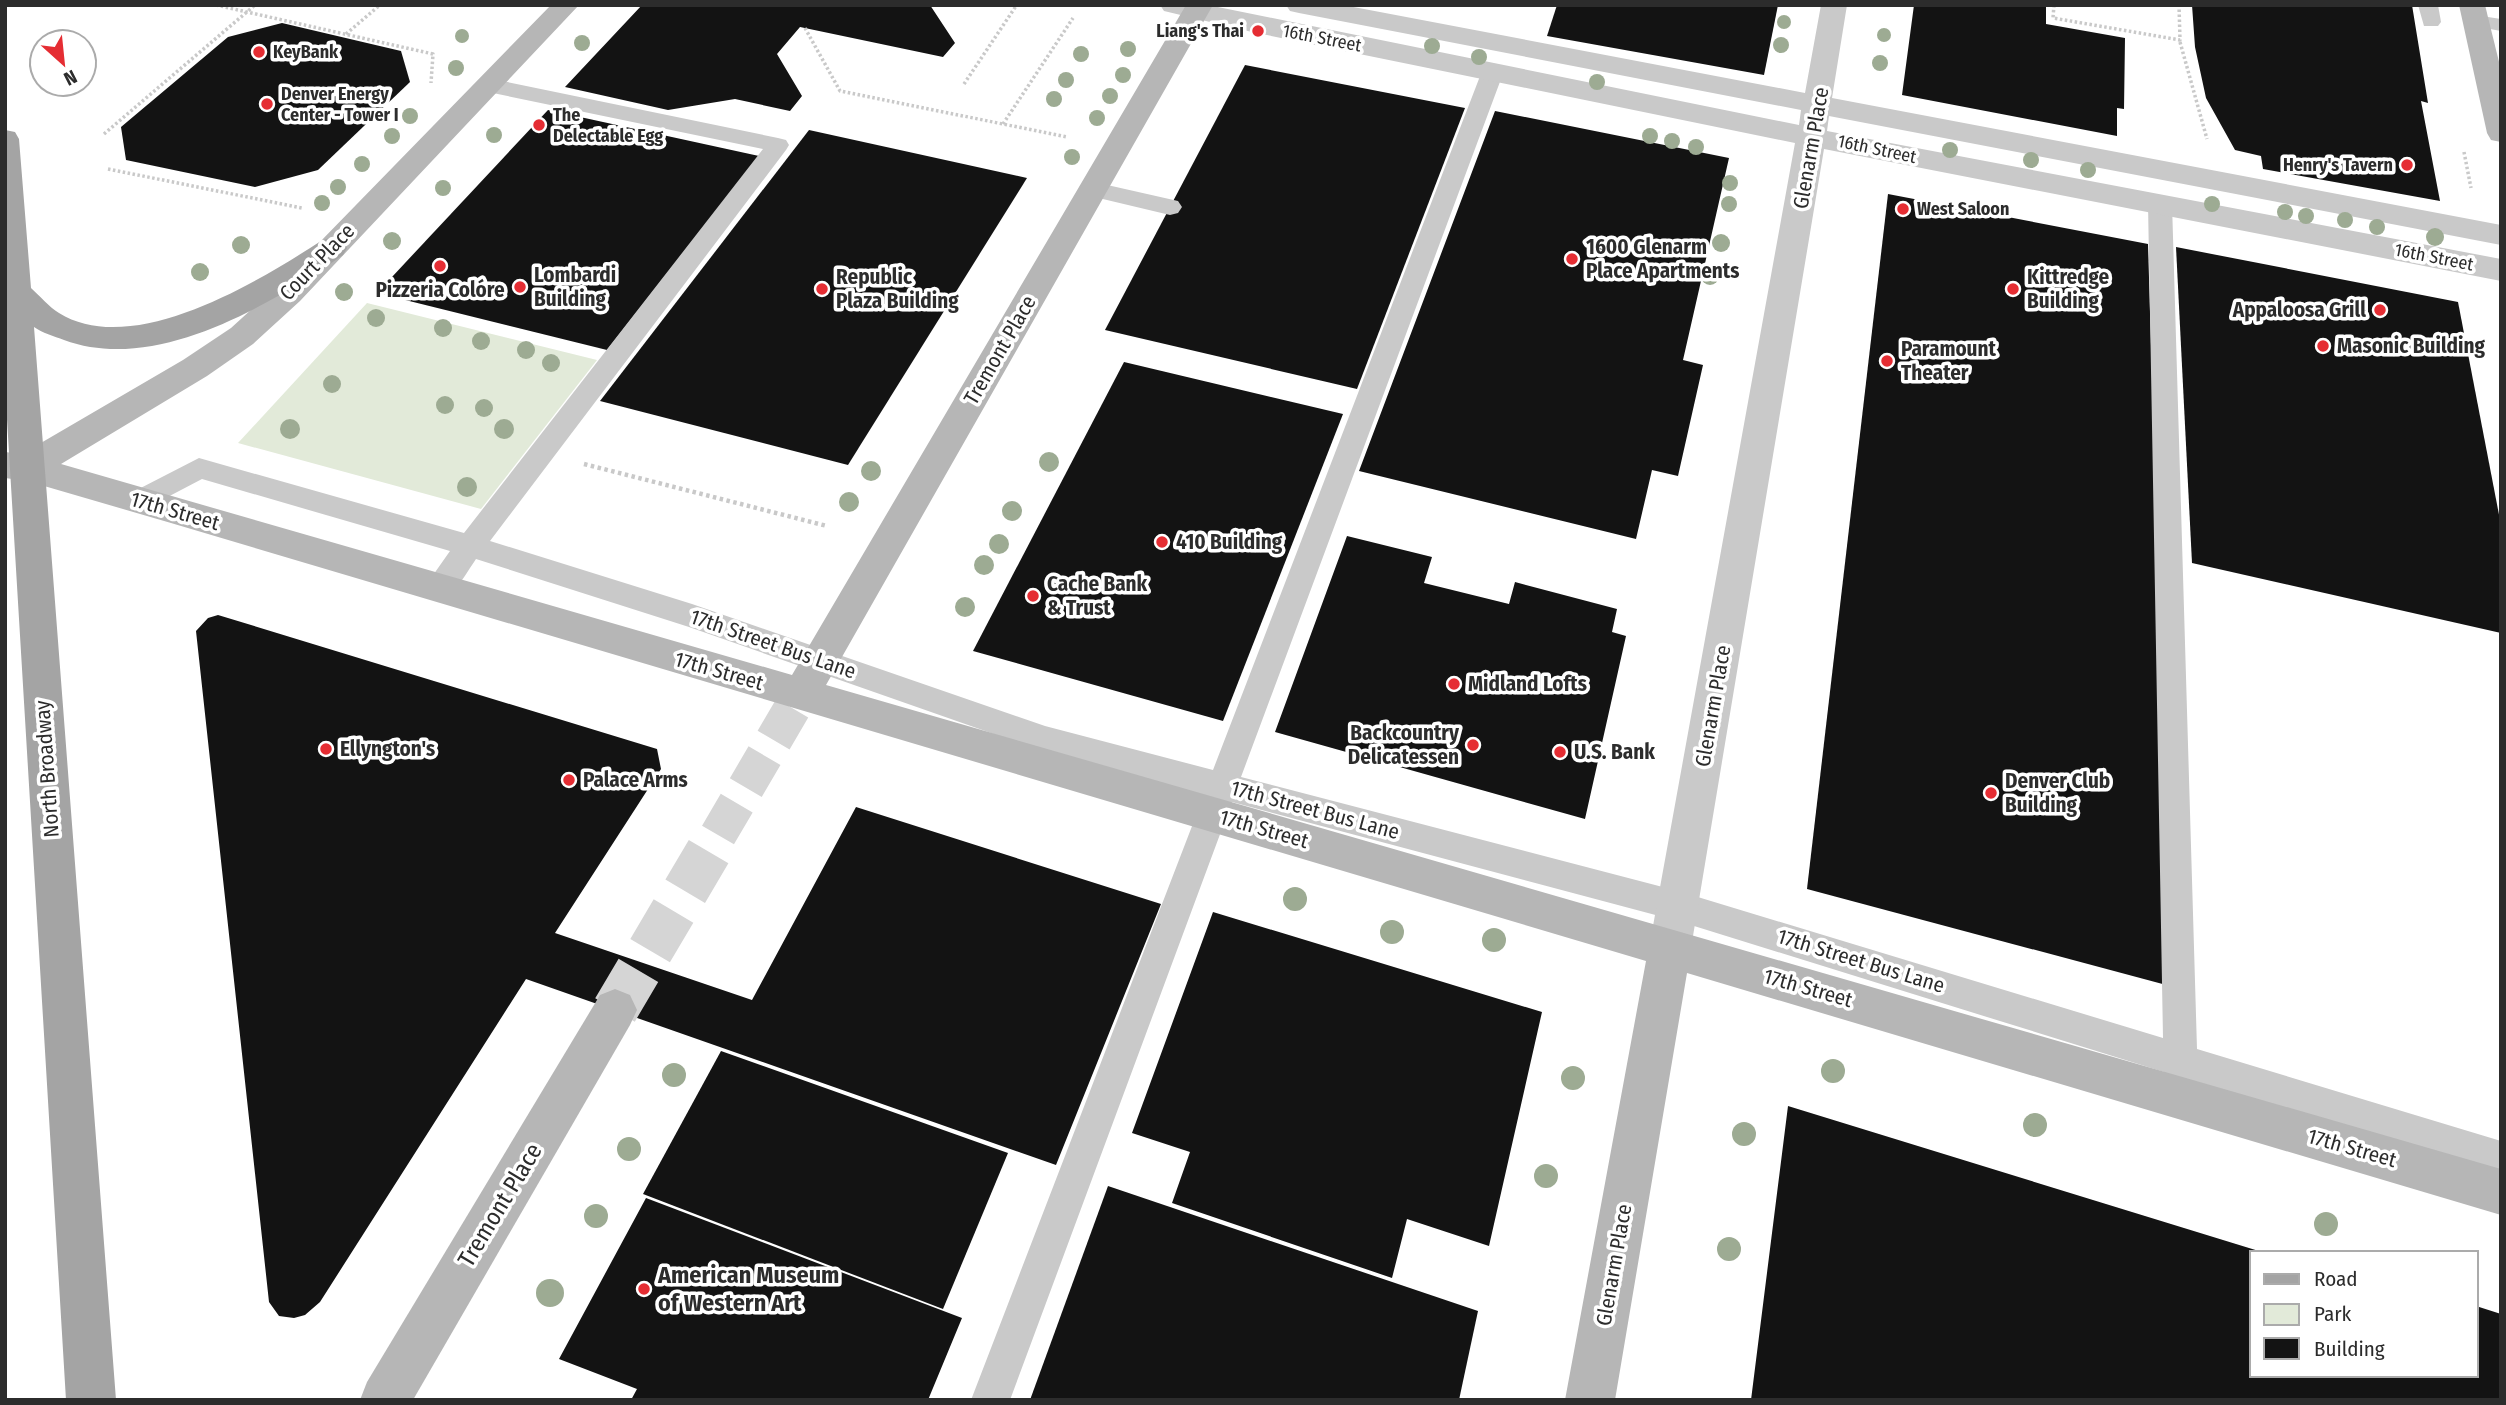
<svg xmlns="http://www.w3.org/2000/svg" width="2506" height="1405" viewBox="0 0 2506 1405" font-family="'Fira Sans Condensed',sans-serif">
	<rect width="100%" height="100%" fill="#fff"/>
	<polygon fill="#e2ead9" points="367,303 597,360 481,509 238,443"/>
	<g fill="#131313">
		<polygon points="642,5 930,5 955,43 943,57 800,27 777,54 802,96 790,111 735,99 668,110 565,87"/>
		<polygon points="1557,5 1778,5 1764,75 1547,36"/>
		<polygon points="1914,5 2046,5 2046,24 2125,38 2124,109 2117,108 2117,136 1902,95"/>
		<polygon points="2192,5 2412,5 2428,103 2421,101 2440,201 2263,169 2261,156 2235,150 2206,98 2195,47"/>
		<polygon points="282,23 401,51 410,82 318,170 255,187 126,160 121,127 228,37"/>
		<polygon points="1245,65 1465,108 1357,389 1105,330"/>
		<polygon points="548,110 759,156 607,350 377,293"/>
		<polygon points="1495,111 1729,158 1683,360 1703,365 1678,476 1652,470 1636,539 1359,471"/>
		<polygon points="809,130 1027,178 848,465 600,401"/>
		<polygon points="1888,194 2148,244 2170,986 1807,889"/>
		<polygon points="2176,247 2458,302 2501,525 2501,633 2192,563"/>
		<polygon points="1124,362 1343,414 1223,721 973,651"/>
		<polygon points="1347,536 1432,557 1424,583 1509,604 1515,582 1617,609 1612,632 1626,636 1585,819 1275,732"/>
		<polygon points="218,615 657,749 661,769 555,933 752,1000 856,807 1161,904 1056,1165 526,979 320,1302 305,1315 294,1318 279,1316 269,1302 196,631 208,618"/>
		<polygon points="1213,912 1542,1012 1489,1246 1407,1219 1392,1278 1172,1203 1190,1152 1132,1133"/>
		<polygon points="721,1051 1008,1153 943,1309 643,1194"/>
		<polygon points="1788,1106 2262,1252 2252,1253 2252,1375 2476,1375 2476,1306 2501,1314 2501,1400 1751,1400"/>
		<polygon points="1108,1186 1478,1311 1459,1400 1030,1400"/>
		<polygon points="646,1198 962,1318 928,1400 631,1400 637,1389 559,1359"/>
	</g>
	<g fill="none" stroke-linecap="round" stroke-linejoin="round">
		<polyline stroke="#d5d5d5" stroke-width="37" stroke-dasharray="37 18" stroke-linecap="butt" points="718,835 800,695"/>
		<polyline stroke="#d5d5d5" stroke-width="46" stroke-dasharray="46 23" stroke-linecap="butt" points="615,1010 719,834"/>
		<g stroke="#c9c9c9" stroke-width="3.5" stroke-dasharray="2.5 2.5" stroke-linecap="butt">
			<polyline points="216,5 433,54 431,83"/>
			<polyline points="2054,5 2053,18 2180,40 2179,5"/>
			<polyline points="805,28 840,91 1067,137"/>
			<polyline points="346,34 380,5"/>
			<polyline points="2180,42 2207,139"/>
			<polyline points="964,84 1016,6"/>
			<polyline points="1003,124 1073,18"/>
			<polyline points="104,134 255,5"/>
			<polyline points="2464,152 2471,188"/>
			<polyline points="108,169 302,208"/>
		</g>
		<polyline stroke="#c9c9c9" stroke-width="4.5" stroke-dasharray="3.5 3.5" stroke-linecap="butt" points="584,464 827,526"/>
		<g fill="#c9c9c9" fill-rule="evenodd">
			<polygon points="2418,5 2438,5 2441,22 2438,26 2424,26"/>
			<polygon points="2475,15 2501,19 2501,31 2468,25 2465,21"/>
			<path d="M1493,64L1504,71L1241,777L1678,891L2163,1038L2148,203L2152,198H2168L2172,203L2197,1049L2501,1141V1177L2196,1082L2193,1089L2181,1094L2169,1089L2164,1072L1678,921L1232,802L1010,1400H971L1204,795L1045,752L689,627L476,559C464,576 452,604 428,596L424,588L450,551L202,479L139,512L129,508L125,501L129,494L199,458L464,533L763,149L488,92L480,90L477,85L480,80L488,78L778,138L786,140L789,145L786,150L490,541L692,604L1045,726L1213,770L1482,71Z"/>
			<polygon points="1094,182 1178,201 1182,207 1178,213 1170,215 1086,195 1082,190 1086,185"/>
		</g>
		<polygon fill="#c9c9c9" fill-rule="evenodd" points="1160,5 1208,5 1799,125 1801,110 1299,13 1290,11 1286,5 1343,5 1805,93 1821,5 1847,5 1832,98 2501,225 2501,245 1829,116 1827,131 2501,259 2501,281 1824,149 1691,948 1685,962 1670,968 1655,962 1649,948 1795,143 1252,32 1164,11"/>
		<g fill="#b6b6b6" fill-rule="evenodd">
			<polygon points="551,5 579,5 300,301 253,344 207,376 61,464 792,675 1186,5 1213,5 826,685 2501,1169 2501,1215 1687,973 1615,1400 1565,1400 1646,961 171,523 27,481 5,478 5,452 22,454 183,360 231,328 278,285"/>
			<polygon points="2459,5 2485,5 2501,70 2501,142 2491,140 2487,133"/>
			<polygon points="615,989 630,995 637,1010 630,1025 413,1400 360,1400 367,1382 600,995"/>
		</g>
		<path fill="#a4a4a4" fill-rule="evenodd" d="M5,130L15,132L19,139L31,288C40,296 49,307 59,313C133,359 259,281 321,241L332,237L343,241L347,248L343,255C269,305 156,374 64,340C54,336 42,333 34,327L116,1400H66L5,386Z"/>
	</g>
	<g fill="#9dab93">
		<circle cx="1784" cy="22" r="7"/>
		<circle cx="1884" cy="35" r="7"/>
		<circle cx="462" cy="36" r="7"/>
		<circle cx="582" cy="43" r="8"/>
		<circle cx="1781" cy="45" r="8"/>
		<circle cx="1432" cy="46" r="8"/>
		<circle cx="1128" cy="49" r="8"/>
		<circle cx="1081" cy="54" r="8"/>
		<circle cx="1479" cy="57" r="8"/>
		<circle cx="1880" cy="63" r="8"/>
		<circle cx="456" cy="68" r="8"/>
		<circle cx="1123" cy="75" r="8"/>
		<circle cx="1066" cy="80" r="8"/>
		<circle cx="1597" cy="82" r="8"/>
		<circle cx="1110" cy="96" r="8"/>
		<circle cx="1054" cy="99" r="8"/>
		<circle cx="410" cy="116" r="8"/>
		<circle cx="1097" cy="118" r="8"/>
		<circle cx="494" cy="135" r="8"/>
		<circle cx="392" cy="136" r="8"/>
		<circle cx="1650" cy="136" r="8"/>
		<circle cx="1672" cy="141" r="8"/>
		<circle cx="1696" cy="147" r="8"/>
		<circle cx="1950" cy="150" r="8"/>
		<circle cx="1072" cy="157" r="8"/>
		<circle cx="2031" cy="160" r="8"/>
		<circle cx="362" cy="164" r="8"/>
		<circle cx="2088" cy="170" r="8"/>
		<circle cx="1730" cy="183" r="8"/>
		<circle cx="338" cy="187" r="8"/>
		<circle cx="443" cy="188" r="8"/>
		<circle cx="322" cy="203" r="8"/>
		<circle cx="1729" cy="204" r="8"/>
		<circle cx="2212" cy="204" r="8"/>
		<circle cx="2285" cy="212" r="8"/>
		<circle cx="2306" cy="216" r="8"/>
		<circle cx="2345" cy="220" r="8"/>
		<circle cx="2377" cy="227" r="8"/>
		<circle cx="2435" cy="237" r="9"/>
		<circle cx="392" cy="241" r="9"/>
		<circle cx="1721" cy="243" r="9"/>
		<circle cx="241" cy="245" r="9"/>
		<circle cx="200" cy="272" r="9"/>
		<circle cx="1710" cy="276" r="9"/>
		<circle cx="344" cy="292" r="9"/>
		<circle cx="376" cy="318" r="9"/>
		<circle cx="443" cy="328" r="9"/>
		<circle cx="481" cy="341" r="9"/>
		<circle cx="526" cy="350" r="9"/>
		<circle cx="551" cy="363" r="9"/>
		<circle cx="332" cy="384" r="9"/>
		<circle cx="445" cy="405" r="9"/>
		<circle cx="484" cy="408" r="9"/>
		<circle cx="290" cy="429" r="10"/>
		<circle cx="504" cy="429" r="10"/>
		<circle cx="1049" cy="462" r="10"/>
		<circle cx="871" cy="471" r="10"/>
		<circle cx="467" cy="487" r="10"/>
		<circle cx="849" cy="502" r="10"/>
		<circle cx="1012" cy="511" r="10"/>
		<circle cx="999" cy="544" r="10"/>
		<circle cx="984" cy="565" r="10"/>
		<circle cx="965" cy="607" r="10"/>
		<circle cx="1295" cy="899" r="12"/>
		<circle cx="1392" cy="932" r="12"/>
		<circle cx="1494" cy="940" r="12"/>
		<circle cx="1833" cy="1071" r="12"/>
		<circle cx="674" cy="1075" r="12"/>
		<circle cx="1573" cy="1078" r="12"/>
		<circle cx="2035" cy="1125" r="12"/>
		<circle cx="1744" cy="1134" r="12"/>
		<circle cx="629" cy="1149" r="12"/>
		<circle cx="1546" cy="1176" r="12"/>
		<circle cx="596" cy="1216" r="12"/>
		<circle cx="2326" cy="1224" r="12"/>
		<circle cx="1729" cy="1249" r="12"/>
		<circle cx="550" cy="1293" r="14"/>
	</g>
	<g fill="#e52d33" stroke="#fff" stroke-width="2.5">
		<circle cx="1258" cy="31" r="7"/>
		<circle cx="259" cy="52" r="7"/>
		<circle cx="267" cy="104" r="7"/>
		<circle cx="539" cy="125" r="7"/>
		<circle cx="2407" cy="165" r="7"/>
		<circle cx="1903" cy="209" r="7"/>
		<circle cx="1572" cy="259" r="7"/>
		<circle cx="440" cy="266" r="7"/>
		<circle cx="520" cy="287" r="7"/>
		<circle cx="822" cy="289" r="7"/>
		<circle cx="2013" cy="289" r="7"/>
		<circle cx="2380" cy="310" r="7"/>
		<circle cx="2323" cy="346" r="7"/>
		<circle cx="1887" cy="361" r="7"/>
		<circle cx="1162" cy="542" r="7"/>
		<circle cx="1033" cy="596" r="7"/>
		<circle cx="1454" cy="684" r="7"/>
		<circle cx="1473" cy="745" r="7"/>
		<circle cx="326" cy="749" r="7"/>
		<circle cx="1560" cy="752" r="7"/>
		<circle cx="569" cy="780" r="7"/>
		<circle cx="1991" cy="793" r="7"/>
		<circle cx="644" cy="1289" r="7"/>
	</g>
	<g text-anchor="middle" stroke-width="7" stroke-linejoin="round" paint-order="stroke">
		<g font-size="18" font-weight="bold" fill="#2c2c2c" stroke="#fff" text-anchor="start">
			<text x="1244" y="37" text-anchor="end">Liang's Thai</text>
			<text x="273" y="58">KeyBank</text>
			<text x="281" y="100">Denver Energy<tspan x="281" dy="21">Center - Tower I</tspan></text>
			<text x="553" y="121">The<tspan x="553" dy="21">Delectable Egg</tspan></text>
			<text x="2393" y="171" text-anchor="end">Henry's Tavern</text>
			<text x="1917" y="215">West Saloon</text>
		</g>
		<g font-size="18" fill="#2c2c2c" stroke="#fff">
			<text transform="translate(1322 38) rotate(11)" y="6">16th Street</text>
			<text transform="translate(1877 149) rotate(12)" y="6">16th Street</text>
			<text transform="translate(2434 257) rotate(11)" y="6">16th Street</text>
		</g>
		<g font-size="21" fill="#2c2c2c" stroke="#fff">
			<text transform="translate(1811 148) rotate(-80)" y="7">Glenarm Place</text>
			<text transform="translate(317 262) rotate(-46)" y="7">Court Place</text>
			<text transform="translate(1000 350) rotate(-60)" y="7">Tremont Place</text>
			<text transform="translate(175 511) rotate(16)" y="7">17th Street</text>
			<text transform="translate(773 644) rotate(19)" y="7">17th Street Bus Lane</text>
			<text transform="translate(719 671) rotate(16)" y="7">17th Street</text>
			<text transform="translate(1713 706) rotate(-80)" y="7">Glenarm Place</text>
			<text transform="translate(47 769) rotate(-94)" y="7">North Broadway</text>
			<text transform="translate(1315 810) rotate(15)" y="7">17th Street Bus Lane</text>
			<text transform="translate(1264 829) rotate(16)" y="7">17th Street</text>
			<text transform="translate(1861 961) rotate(17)" y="7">17th Street Bus Lane</text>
			<text transform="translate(1808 988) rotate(16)" y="7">17th Street</text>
			<text transform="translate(2352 1148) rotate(16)" y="7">17th Street</text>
			<text transform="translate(1614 1265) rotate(-80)" y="7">Glenarm Place</text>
		</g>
		<g font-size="21" font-weight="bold" fill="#2c2c2c" stroke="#fff" text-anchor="start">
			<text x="1586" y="254">1600 Glenarm<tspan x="1586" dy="24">Place Apartments</tspan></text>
			<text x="534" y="282">Lombardi<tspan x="534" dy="24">Building</tspan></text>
			<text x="836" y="284">Republic<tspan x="836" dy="24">Plaza Building</tspan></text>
			<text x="2027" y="284">Kittredge<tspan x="2027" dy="24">Building</tspan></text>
			<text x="440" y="297" text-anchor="middle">Pizzeria Colóre</text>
			<text x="2366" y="317" text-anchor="end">Appaloosa Grill</text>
			<text x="2337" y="353">Masonic Building</text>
			<text x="1901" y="356">Paramount<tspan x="1901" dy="24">Theater</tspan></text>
			<text x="1176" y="549">410 Building</text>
			<text x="1047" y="591">Cache Bank<tspan x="1047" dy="24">&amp; Trust</tspan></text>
			<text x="1468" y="691">Midland Lofts</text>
			<text x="1459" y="740" text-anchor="end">Backcountry<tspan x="1459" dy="24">Delicatessen</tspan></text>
			<text x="340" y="756">Ellyngton's</text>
			<text x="1574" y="759">U.S. Bank</text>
			<text x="583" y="787">Palace Arms</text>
			<text x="2005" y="788">Denver Club<tspan x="2005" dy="24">Building</tspan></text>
		</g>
		<g font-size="24" fill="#2c2c2c" stroke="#fff">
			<text transform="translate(500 1205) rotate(-59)" y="8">Tremont Place</text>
		</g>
		<g font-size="24" font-weight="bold" fill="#2c2c2c" stroke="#fff" text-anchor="start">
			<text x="658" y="1283">American Museum<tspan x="658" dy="28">of Western Art</tspan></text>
		</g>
	</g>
	<rect width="2506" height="1405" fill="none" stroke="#2c2c2c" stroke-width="14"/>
	<rect x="2250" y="1251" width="228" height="126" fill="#ffffff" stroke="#ababab" stroke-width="2"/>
	<rect x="2264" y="1274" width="35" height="10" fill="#a4a4a4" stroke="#ababab" stroke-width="2"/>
	<text x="2314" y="1286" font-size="21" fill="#2c2c2c">Road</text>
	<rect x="2264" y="1304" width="35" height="21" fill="#e2ead9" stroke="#ababab" stroke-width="2"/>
	<text x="2314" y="1321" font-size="21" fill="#2c2c2c">Park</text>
	<rect x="2264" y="1338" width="35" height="21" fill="#131313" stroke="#ababab" stroke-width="2"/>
	<text x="2314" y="1356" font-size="21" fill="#2c2c2c">Building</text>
	<g transform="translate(63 63) rotate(153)"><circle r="33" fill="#ffffff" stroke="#ababab" stroke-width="2"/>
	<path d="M0-5L12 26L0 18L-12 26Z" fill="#e52d33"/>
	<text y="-10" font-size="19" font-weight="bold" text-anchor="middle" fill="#2c2c2c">N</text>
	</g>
</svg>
